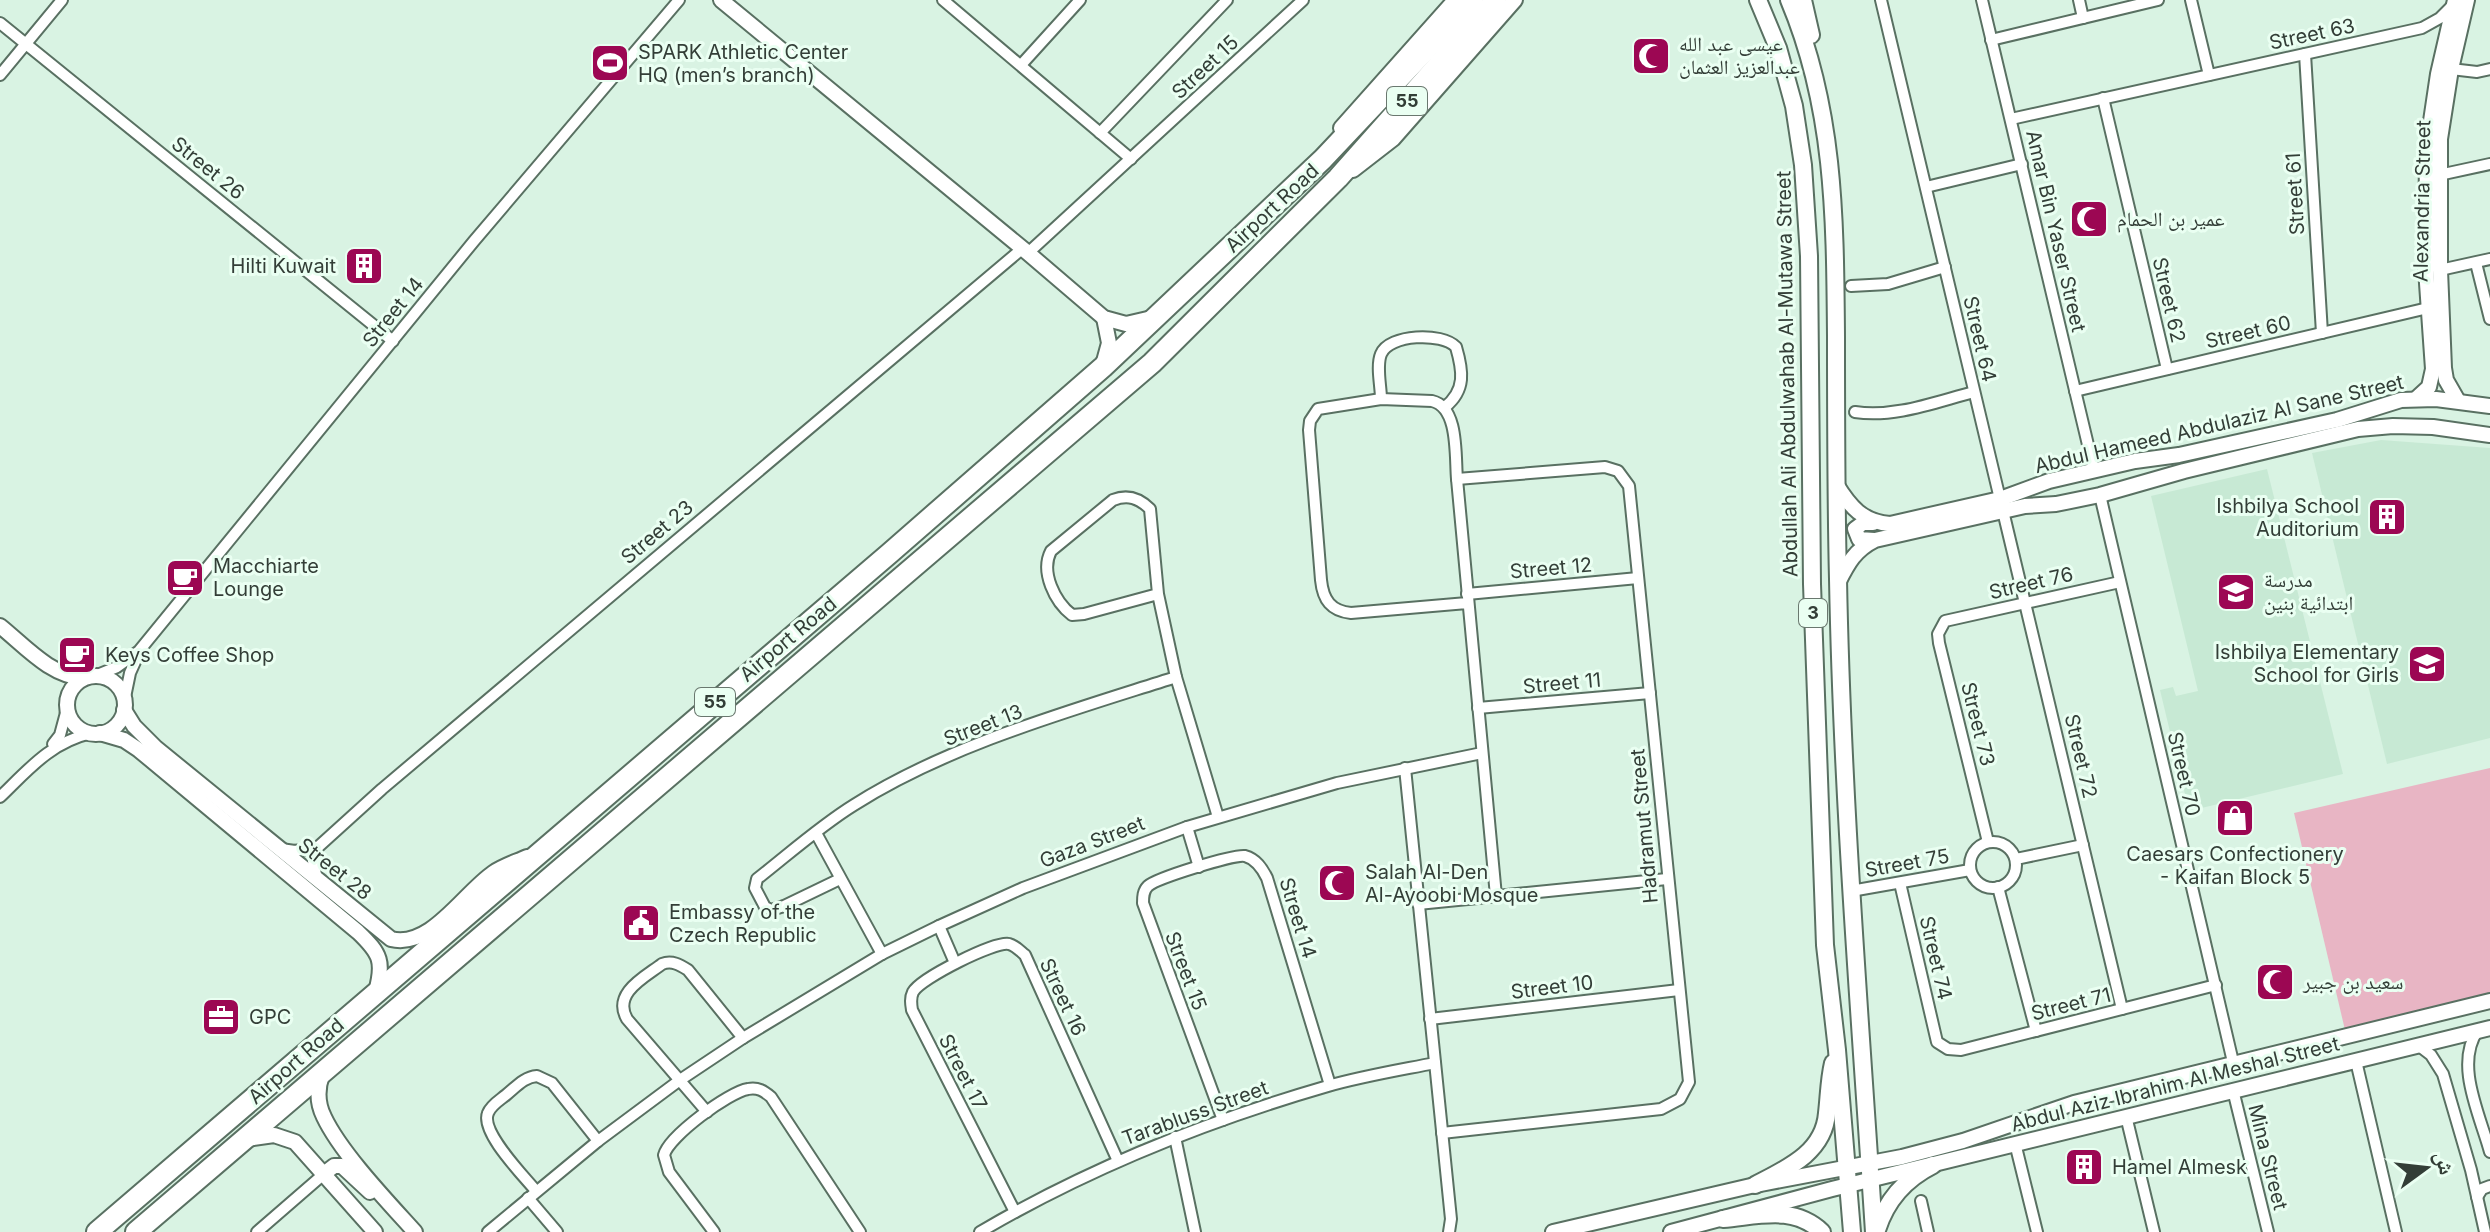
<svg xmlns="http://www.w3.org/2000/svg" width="2490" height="1232" viewBox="0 0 2490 1232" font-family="Inter,'Noto Naskh Arabic',sans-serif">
	<rect width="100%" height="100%" fill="#d9f3e3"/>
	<g fill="#c7e9d4">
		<polygon points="2381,440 2490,448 2490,738 2387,764 2312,453"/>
		<polygon points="2267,469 2343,774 2189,811 2160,690 2173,687 2176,696 2198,691 2151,496"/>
	</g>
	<polygon fill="#e8b5c4" points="2490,768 2490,997 2345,1030 2294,813"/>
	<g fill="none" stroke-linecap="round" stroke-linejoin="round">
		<defs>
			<g id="street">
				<polyline points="943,0 1131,159"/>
				<polyline points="1881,0 2000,499"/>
				<polyline points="1982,0 2094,470"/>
				<polyline points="2079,0 2083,18"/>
				<polyline points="2191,0 2209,75"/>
				<polyline points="0,23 393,341"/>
				<polyline points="1991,40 2158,0"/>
				<polyline points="2305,54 2322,333"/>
				<polyline points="1021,65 1080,0"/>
				<polyline points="2451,69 2477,72 2490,69"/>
				<polyline points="0,75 62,0"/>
				<polyline points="2103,98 2167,369"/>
				<polyline points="2011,119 2422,28 2440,18 2453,5"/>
				<polyline points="1100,133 1227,0"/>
				<polyline points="2439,175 2490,164"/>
				<polyline points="1926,187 2022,164"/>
				<polyline points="1028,253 1303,0"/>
				<polyline points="2476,263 2490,319"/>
				<polyline points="2440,270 2490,259"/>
				<polyline points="1851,286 1888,284 1945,267"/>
				<polyline points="2075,391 2428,308"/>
				<path d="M1381,399C1381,386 1376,366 1381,354C1389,334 1442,332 1456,347C1463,371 1466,390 1445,407"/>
				<path d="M1855,412C1895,418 1935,402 1974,392"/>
				<polyline points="2100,495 2233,1062"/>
				<polyline points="2003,511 2122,1009"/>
				<path d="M1158,594L1084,614L1072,615C1055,602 1040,572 1051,551L1113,500C1128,494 1139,498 1150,509L1158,594L1176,677L1218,817"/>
				<polyline points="1467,594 1638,578"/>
				<path d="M1467,603L1351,613C1331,611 1323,600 1321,580L1309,430L1310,421L1318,409L1381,399L1432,401C1459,407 1455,456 1457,479L1496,896"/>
				<polyline points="95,676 117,667 139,651 474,241 679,0"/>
				<polyline points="124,702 130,673 139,653"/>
				<polyline points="1478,708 1650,693"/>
				<polyline points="53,744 60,735 67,709"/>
				<polyline points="1405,768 1451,1219 1449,1232"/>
				<path d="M0,797C29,769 50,743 91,733"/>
				<polyline points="1187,827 1199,867"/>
				<polyline points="816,833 882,954"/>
				<polyline points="1988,842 1939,643 1938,634 1945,621 2120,582"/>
				<circle cx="1993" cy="865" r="23"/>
				<polyline points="281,849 295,851 318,847"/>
				<polyline points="2016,859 2083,845"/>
				<polyline points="317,879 313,861 318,847 382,789 1023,248"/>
				<path d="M840,879L784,906L771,910L765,907L755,888L757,879C789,854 820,826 854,805C948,745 1070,711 1176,677"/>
				<polyline points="1900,883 1937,1042 1948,1049 1961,1050 2216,985"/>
				<polyline points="1998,887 2036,1031"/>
				<polyline points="1851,891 1970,870"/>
				<polyline points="1418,904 1667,879"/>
				<polyline points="939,926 955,963"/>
				<polyline points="1430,1019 1679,990"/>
				<path d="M2478,1030C2454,1064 2480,1115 2490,1152"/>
				<polyline points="2418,1045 2431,1055 2443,1074 2471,1170 2485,1232"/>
				<polyline points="2356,1061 2396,1232"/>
				<polyline points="2233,1090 2268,1232"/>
				<path d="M707,1112L627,1019C612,993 645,977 662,964C672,960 680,965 688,970L743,1038"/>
				<polyline points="2126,1116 2154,1232"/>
				<path d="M1223,1120L1143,903C1143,897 1143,891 1148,886C1157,878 1234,854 1245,856C1256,859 1262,868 1267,878L1330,1085"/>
				<polyline points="1442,1133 1661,1109 1680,1099 1689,1082 1629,486 1618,471 1605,467 1457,479"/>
				<polyline points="1175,1137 1195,1232"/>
				<polyline points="2015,1143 2037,1232"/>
				<path d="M536,1191C523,1175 480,1132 488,1113C491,1105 500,1100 506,1095C516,1087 524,1077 537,1076L552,1083L598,1141"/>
				<polyline points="2477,1197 2482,1189 2490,1186"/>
				<polyline points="528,1198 557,1232"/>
				<polyline points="1921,1201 1928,1232"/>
				<path d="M1015,1212L912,1010C911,1004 910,998 913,992C921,978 995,941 1009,944C1016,946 1020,951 1025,955L1118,1161"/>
				<polyline points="257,1232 325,1173"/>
				<polyline points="488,1232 598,1141 680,1080 743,1038 882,954 939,926 1023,888 1187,827 1337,783 1482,753"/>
				<path d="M714,1232L669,1172L664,1155C669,1136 729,1092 748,1089C758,1087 764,1091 771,1097L860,1232"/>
				<path d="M980,1232C1089,1168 1207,1121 1328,1086C1363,1076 1400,1070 1435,1063"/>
			</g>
			<g id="secondary">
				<polyline points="721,0 1028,253 1104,318 1126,324 1152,318"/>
				<polyline points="1341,128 1455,0"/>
				<polyline points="1353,170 1393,139 1515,0"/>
				<polyline points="1103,365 1109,343 1104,318"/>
				<polyline points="2417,398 2429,387 2433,369 2426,269 2427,148 2438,74 2455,0"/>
				<polyline points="2458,401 2446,380 2444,368 2440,270 2440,139 2451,69 2467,0"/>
				<path d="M1836,484C1850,507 1863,522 1890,524L2000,499L2049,481L2135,461L2179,455L2337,420L2401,400L2436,399L2490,406"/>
				<polyline points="1873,523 1863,523 1855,529 1859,539 1874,540"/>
				<path d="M1838,583C1848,563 1855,550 1875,540L2025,506L2056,504L2100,495L2184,471L2358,429L2393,426L2433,427L2490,435"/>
				<path d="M0,626C25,646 50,676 84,678"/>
				<circle cx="96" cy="705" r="29"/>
				<path d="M124,710L134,726L156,748L391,939C430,949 463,894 493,873C503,866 516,862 527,857"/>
				<path d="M100,733L124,740L139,750L358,932C381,954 384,962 376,992"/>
				<path d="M322,1075C317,1089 317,1103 324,1117C341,1153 388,1202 415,1232"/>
				<polyline points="247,1139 274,1135 295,1142 375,1232"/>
				<polyline points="325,1173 334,1166 342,1166 370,1192"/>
				<polyline points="1553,1232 1755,1185 1902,1157 1963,1141 2074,1103 2490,1001"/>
				<polyline points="1671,1232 1832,1189 2490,1028"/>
			</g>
			<g id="primary">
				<polyline points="1758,0 1778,48 1794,106 1803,165 1809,256 1812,584 1825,945 1837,1050 1852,1232"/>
				<path d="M1789,0C1835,109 1835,220 1836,336C1836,417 1836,498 1838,579C1842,797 1860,1015 1874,1232"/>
				<polyline points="1803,0 1811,35"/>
				<path d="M1755,1185C1786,1169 1824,1153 1827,1113C1829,1096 1829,1080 1833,1063"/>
				<path d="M1723,1219C1760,1216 1793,1205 1822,1232"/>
				<path d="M1877,1230C1886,1201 1905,1179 1933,1165"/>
			</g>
			<g id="highway">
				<polyline points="97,1232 890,553 1103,367 1323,159 1473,0"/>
				<polyline points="136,1232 1152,363 1338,178 1496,0"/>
			</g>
		</defs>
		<use href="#street" stroke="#597062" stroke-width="14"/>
		<use href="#secondary" stroke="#597062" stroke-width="18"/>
		<use href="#primary" stroke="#597062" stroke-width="20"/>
		<use href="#highway" stroke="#597062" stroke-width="24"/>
		<use href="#street" stroke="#fff" stroke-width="10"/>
		<use href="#secondary" stroke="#fff" stroke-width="14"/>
		<use href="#primary" stroke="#fff" stroke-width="16"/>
		<use href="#highway" stroke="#fff" stroke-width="20"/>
	</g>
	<defs>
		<symbol id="mosque-square" viewBox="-11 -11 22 22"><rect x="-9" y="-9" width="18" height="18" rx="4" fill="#9c0753" stroke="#eafff2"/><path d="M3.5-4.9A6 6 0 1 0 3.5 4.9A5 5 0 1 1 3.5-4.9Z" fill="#fff"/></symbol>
		<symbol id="stadium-square" viewBox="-11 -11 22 22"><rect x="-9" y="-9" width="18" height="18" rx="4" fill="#9c0753" stroke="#eafff2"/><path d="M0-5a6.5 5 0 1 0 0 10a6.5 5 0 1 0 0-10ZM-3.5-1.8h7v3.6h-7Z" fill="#fff"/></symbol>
		<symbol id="building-square" viewBox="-11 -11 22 22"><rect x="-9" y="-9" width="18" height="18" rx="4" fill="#9c0753" stroke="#eafff2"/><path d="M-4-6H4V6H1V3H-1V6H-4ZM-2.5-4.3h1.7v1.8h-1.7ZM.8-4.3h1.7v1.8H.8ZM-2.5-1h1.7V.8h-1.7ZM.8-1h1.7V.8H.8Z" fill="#fff"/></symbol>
		<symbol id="cafe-square" viewBox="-11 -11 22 22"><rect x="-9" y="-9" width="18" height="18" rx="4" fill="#9c0753" stroke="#eafff2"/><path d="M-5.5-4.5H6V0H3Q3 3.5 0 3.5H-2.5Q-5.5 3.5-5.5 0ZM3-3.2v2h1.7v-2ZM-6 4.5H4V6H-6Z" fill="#fff"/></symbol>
		<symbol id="school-square" viewBox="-11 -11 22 22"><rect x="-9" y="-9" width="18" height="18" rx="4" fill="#9c0753" stroke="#eafff2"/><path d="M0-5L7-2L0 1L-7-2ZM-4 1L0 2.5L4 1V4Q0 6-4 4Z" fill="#fff"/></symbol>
		<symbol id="shop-square" viewBox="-11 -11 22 22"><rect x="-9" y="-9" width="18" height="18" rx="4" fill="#9c0753" stroke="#eafff2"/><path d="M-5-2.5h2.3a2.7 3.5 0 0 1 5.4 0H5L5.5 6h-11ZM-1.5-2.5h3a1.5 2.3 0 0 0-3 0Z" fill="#fff"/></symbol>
		<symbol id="civic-square" viewBox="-11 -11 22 22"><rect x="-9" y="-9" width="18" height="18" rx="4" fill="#9c0753" stroke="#eafff2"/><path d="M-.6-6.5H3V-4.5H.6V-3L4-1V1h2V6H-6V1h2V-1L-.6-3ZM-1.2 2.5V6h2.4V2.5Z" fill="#fff"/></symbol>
		<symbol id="office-square" viewBox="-11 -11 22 22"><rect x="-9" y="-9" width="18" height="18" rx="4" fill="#9c0753" stroke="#eafff2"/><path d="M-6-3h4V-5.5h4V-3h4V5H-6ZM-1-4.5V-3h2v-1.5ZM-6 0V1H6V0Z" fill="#fff"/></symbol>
	</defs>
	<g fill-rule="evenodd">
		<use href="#mosque-square" x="1629" y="34" width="44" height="44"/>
		<use href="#stadium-square" x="588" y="41" width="44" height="44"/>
		<use href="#mosque-square" x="2067" y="197" width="44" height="44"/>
		<use href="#building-square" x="342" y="244" width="44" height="44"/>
		<use href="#building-square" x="2365" y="495" width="44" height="44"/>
		<use href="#cafe-square" x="163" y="556" width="44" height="44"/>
		<use href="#school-square" x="2214" y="570" width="44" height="44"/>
		<use href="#cafe-square" x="55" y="633" width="44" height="44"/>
		<use href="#school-square" x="2405" y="642" width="44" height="44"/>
		<use href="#shop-square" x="2213" y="796" width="44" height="44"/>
		<use href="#mosque-square" x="1315" y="861" width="44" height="44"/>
		<use href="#civic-square" x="619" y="901" width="44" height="44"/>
		<use href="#mosque-square" x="2253" y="960" width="44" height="44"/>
		<use href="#office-square" x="199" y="995" width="44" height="44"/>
		<use href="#building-square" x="2062" y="1145" width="44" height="44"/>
	</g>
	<g text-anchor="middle" stroke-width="6" stroke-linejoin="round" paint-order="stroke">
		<g fill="#eafff2" stroke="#6a786f" stroke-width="2">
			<rect x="1387" y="87" width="40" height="28" rx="6"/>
			<rect x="1799" y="599" width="28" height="28" rx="6"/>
			<rect x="695" y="688" width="40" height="28" rx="6"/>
		</g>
		<g font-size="18" font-weight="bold" fill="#333e37">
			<text x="1407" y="107">55</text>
			<text x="1813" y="619">3</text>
			<text x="715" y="708">55</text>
		</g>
		<g font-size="20" fill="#333e37" stroke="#eafff2">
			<text transform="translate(2312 34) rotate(-12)" y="7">Street 63</text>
			<text transform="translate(1205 67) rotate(-43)" y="7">Street 15</text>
			<text transform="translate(208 168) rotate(39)" y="7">Street 26</text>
			<text transform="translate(2295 194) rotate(-93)" y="7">Street 61</text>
			<text transform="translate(2422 201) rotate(-89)" y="7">Alexandria Street</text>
			<text transform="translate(1272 208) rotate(-43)" y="7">Airport Road</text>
			<text transform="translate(2056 231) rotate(77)" y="7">Amar Bin Yaser Street</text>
			<text transform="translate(2169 300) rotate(77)" y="7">Street 62</text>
			<text transform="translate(393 312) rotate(-51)" y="7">Street 14</text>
			<text transform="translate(2248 332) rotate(-13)" y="7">Street 60</text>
			<text transform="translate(1980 339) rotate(77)" y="7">Street 64</text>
			<text transform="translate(1787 374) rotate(-91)" y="7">Abdullah Ali Abdulwahab Al-Mutawa Street</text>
			<text transform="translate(2219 424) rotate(-13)" y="7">Abdul Hameed Abdulaziz Al Sane Street</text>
			<text transform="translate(657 532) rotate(-40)" y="7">Street 23</text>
			<text transform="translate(1551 568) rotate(-5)" y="7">Street 12</text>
			<text transform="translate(2031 583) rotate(-13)" y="7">Street 76</text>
			<text transform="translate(788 639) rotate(-40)" y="7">Airport Road</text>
			<text transform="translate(1562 683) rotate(-5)" y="7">Street 11</text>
			<text transform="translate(1978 724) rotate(76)" y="7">Street 73</text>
			<text transform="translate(983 725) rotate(-21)" y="7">Street 13</text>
			<text transform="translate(2081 756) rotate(77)" y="7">Street 72</text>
			<text transform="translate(2184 774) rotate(77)" y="7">Street 70</text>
			<text transform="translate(1644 826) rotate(-95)" y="7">Hadramut Street</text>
			<text transform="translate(1092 842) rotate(-21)" y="7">Gaza Street</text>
			<text transform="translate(1907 863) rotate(-10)" y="7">Street 75</text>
			<text transform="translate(335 869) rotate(38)" y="7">Street 28</text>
			<text transform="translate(1298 918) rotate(73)" y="7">Street 14</text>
			<text transform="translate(1936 958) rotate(77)" y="7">Street 74</text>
			<text transform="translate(1186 971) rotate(69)" y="7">Street 15</text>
			<text transform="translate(1552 987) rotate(-7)" y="7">Street 10</text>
			<text transform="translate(1063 997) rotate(65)" y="7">Street 16</text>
			<text transform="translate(2071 1004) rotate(-14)" y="7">Street 71</text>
			<text transform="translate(296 1061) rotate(-41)" y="7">Airport Road</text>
			<text transform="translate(963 1072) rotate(63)" y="7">Street 17</text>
			<text transform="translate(2175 1084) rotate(-14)" y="7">Abdul Aziz Ibrahim Al Meshal Street</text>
			<text transform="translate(1195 1113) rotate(-20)" y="7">Tarabluss Street</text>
			<text transform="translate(2268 1157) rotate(76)" y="7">Mina Street</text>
		</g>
		<g font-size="20" fill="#333e37" stroke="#eafff2" text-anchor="start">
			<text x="1679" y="51">عيسى عبد الله<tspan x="1679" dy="23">عبدالعزيز العثمان</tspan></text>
			<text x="638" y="59">SPARK Athletic Center<tspan x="638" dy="23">HQ (men’s branch)</tspan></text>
			<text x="2117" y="226">عمير بن الحمام</text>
			<text x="336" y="273" text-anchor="end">Hilti Kuwait</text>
			<text x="2359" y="513" text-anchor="end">Ishbilya School<tspan x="2359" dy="23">Auditorium</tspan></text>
			<text x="213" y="573">Macchiarte<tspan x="213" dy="23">Lounge</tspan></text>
			<text x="2264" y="587">مدرسة<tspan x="2264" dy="23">ابتدائية بنين</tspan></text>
			<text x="2399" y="659" text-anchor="end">Ishbilya Elementary<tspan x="2399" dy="23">School for Girls</tspan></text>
			<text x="105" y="662">Keys Coffee Shop</text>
			<text x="2235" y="861" text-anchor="middle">Caesars Confectionery<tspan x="2235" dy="23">- Kaifan Block 5</tspan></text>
			<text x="1365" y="879">Salah Al-Den<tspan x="1365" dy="23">Al-Ayoobi Mosque</tspan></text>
			<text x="669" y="919">Embassy of the<tspan x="669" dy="23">Czech Republic</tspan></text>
			<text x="2303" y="989">سعيد بن جبير</text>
			<text x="249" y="1024">GPC</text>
			<text x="2112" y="1174">Hamel Almesk</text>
		</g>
	</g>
	<g transform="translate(2426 1168) rotate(75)" stroke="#eafff2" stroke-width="6" paint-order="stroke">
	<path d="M0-6L14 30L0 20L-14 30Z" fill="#333e37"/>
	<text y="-12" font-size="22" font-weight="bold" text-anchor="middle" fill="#333e37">ش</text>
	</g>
</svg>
